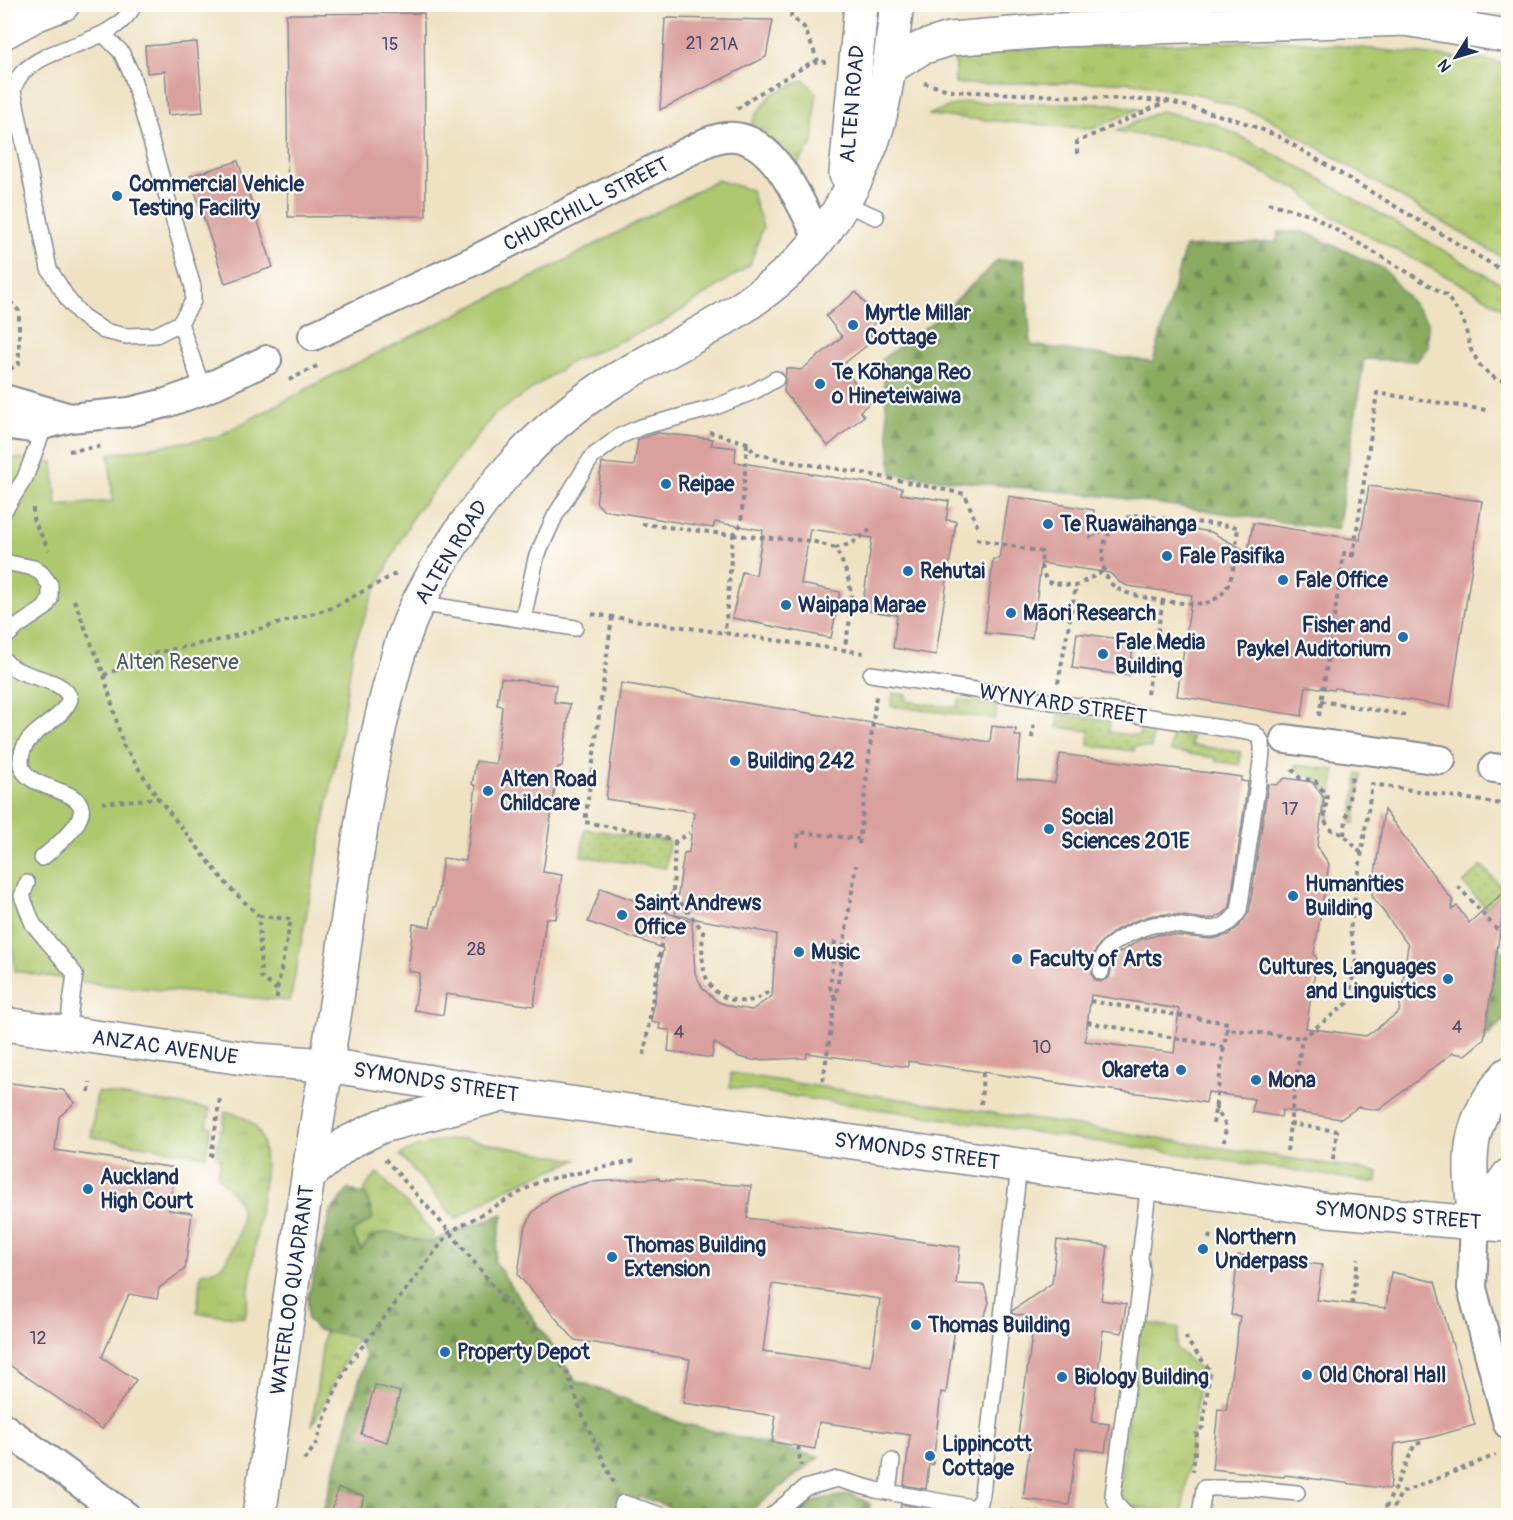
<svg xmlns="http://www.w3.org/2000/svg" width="1513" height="1520" viewBox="0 0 1513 1520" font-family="Pangolin,sans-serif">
	<defs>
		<pattern id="grass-tufts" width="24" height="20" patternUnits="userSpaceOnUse" patternTransform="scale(1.5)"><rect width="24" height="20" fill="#aec86e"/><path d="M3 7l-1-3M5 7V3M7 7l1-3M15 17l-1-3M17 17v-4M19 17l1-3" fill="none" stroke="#95ac62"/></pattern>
		<pattern id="forest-firs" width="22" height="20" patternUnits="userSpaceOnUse" patternTransform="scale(1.5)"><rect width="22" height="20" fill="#8aac61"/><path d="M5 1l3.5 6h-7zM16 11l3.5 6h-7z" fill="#708c53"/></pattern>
		<pattern id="garden-dots" width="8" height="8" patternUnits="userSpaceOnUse" patternTransform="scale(1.5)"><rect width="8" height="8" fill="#aec86e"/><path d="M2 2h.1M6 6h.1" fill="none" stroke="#95ac62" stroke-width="1.8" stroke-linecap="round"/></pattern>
	</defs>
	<rect width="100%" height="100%" fill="#fdfcf7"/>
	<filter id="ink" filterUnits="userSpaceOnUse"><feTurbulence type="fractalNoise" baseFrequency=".0167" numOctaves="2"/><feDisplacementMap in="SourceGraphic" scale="12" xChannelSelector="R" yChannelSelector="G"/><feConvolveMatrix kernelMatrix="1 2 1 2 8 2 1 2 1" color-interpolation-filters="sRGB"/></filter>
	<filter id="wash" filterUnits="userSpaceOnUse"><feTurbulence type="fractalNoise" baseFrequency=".008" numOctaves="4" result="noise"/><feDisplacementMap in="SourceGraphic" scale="24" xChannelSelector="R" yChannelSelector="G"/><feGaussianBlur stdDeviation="1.35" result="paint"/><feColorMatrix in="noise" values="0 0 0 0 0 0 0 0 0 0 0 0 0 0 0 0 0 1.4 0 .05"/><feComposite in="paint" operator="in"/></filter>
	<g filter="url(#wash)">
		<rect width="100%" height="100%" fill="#efe2c3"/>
		<g fill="url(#grass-tufts)" stroke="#647c66" stroke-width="1.5">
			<polygon points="1282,40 1491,61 1508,65 1508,261 1265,116 1193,93 1129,82 955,84 955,53 984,50"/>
			<polygon points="804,80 816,93 813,143 794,169 747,133 756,115 772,94"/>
			<polygon points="966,102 1112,104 1139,109 1092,129 928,115 950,106"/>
			<polygon points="1160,111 1214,123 1303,169 1508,288 1508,312 1478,293 1324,212 1299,190 1210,147 1116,131"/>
			<polygon points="731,1073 1378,1172 1377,1183 730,1087"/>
			<polygon points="97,1092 210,1109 207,1126 211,1127 206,1156 91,1137"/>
			<path d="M225,1111C264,1120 264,1139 265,1174L245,1318L197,1313L201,1273C205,1272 211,1272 215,1270C231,1262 246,1222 240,1206C236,1194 225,1185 217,1176L221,1158L216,1157L220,1129L223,1130Z"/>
			<path d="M464,1139L577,1160L507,1188L456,1219L400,1155C421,1143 440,1140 464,1139Z"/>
			<polygon points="378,1173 434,1234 352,1346 312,1426 328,1303 342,1231 368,1184"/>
			<polygon points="1140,1322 1179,1328 1176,1348 1201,1371 1182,1515 1130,1506 1118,1492"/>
		</g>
		<g fill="url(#forest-firs)" stroke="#526e60" stroke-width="1.5">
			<polygon points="1279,232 1305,232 1384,269 1428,322 1428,346 1417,361 1364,359 1338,530 1113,497 892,474 882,359 934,321 998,260 1024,260 1031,345 1153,362 1185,247 1276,242"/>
			<polygon points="1498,945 1508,957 1508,1017 1484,1039"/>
			<path d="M349,1189L367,1196L373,1219L352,1232L361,1250L372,1236L388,1232L428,1243C452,1231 478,1224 503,1214L494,1261L576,1381L599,1388L681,1423L819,1457L745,1515H691L639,1496L632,1515H322L366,1356L354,1336L317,1330L307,1319L308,1296L331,1211Z"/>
			<polygon points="851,1494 870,1504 869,1515 786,1515 822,1499"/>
		</g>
		<polygon fill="#aec86e" stroke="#647c66" stroke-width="1.5" points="717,180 751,190 763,227 750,265 662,323 571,362 493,416 413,516 372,597 353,649 339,744 290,1001 104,985 15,971 4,853 4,457 53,462 57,506 113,501 109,454 217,437 335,374 549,269"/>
		<g fill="url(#garden-dots)" stroke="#647c66" stroke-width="1.5">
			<polygon points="893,693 907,695 906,701 957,708 959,700 997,705 995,719 891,706"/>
			<polygon points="1059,714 1110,721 1109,732 1139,736 1140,729 1153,731 1151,748 1134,746 1134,751 1088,745 1090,731 1057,727"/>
			<polygon points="1172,734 1192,737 1191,745 1241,752 1240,765 1216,761 1216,758 1170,751"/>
			<polygon points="1295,765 1335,770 1329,818 1327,818 1329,793 1316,777 1302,775"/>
			<polygon points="1358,773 1362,774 1355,823 1351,823"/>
			<polygon points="585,829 669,841 666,868 581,856"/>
			<polygon points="1482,866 1505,891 1486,908 1463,883"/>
		</g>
		<g id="blocks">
			<g fill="#daa09d" fill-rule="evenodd">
				<polygon points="424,13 426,216 288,217 286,14"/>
				<polygon points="665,18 773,20 766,57 660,110"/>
				<polygon points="197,42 203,112 168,115 165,71 147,73 145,46"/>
				<polygon points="238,161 273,267 225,283 190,176"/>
				<polygon points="856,292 878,320 867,330 875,339 841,366 871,402 860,411 864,416 828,446 784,392 786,368 801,370 842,337 826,316"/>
				<polygon points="658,433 713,439 711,445 736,448 735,462 902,488 901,494 949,501 946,520 956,521 936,655 893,648 897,615 862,610 872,538 810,529 801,584 840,592 831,638 732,618 742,572 756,575 763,530 715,522 713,528 603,510 596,502 602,463 634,466 638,439"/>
				<polygon points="1369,486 1482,501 1450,707 1335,688 1334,690 1306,686 1302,716 1177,696 1192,595 1128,586 1119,582 1110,573 1041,563 1032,638 985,633 993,559 999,559 1009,496 1094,510 1090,538 1128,521 1137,520 1211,532 1248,552 1253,523 1360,540"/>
				<polygon points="1077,633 1134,641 1129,676 1072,668"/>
				<polygon points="501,678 556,685 554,702 570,704 562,767 558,767 543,872 562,875 556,919 546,918 534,1006 446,994 443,1015 414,1010 420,973 408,971 413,924 430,927 434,907 436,907 443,858 466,861 476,786 472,784 476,761 496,764 502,706 497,705"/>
				<path d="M621,683L990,742L992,726L1016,729L1015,736H1021L1017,779L1055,783L1060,754L1242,777L1241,781L1248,782L1230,907L1223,914L1215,918L1204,919L1168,914L1153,915L1135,921L1116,930L1101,942L1094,953L1092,975L1095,980L1100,982L1109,978L1115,955L1142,939L1161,934L1211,939L1228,935L1239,926L1249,912L1268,784L1276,785L1285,778L1312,782L1324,798L1317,846L1329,864L1314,954L1317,959L1306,1028L1366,1036L1399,1012L1408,945L1372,896L1384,810L1453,901L1452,910L1457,906L1469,923L1506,890L1484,1039L1465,1055L1453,1053L1379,1110L1358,1107L1341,1119L1282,1110L1281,1117L1252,1112L1254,1099L1208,1092L1206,1103L1178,1098L1078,1086L908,1061V1067L807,1053L806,1058L753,1060L739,1057L714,1043L712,1058L668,1051L670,1030L659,1029L660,1023L651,1022L663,948L588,922L601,888L692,922L695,973L703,989L718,1002L734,1007L752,1010L772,996L776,934L675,915L684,853L689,852L694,812L606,799ZM1091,995L1179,1009L1174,1053L1085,1041Z"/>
				<polygon points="4,1082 63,1090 75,1103 59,1117 55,1150 175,1168 169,1210 192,1213 185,1269 159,1288 157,1299 129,1294 102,1357 136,1380 102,1429 4,1361"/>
				<path d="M659,1178V1180L751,1186L747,1218L960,1247L956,1284L984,1285L989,1302L985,1315L979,1320H956L946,1393L941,1392L933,1465L929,1464L926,1489L904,1485L910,1435L819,1422L815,1449L772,1442L776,1416L683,1403L690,1359L653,1353L654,1352L575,1340L518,1275L524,1231L532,1213L552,1195L565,1189L590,1182ZM772,1284L880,1299L871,1366L763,1351Z"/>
				<polygon points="1057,1240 1108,1246 1101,1300 1126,1304 1122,1333 1103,1330 1092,1422 1109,1424 1105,1452 1076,1448 1069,1505 1023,1499 1030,1444 1017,1442 1034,1322 1033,1317 1012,1314 1012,1311 1052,1283"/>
				<polygon points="1238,1255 1322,1265 1317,1300 1386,1308 1391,1272 1435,1282 1475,1425 1429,1438 1395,1444 1390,1489 1285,1475 1284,1477 1212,1469 1218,1409 1226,1410 1240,1316 1231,1315"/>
				<polygon points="375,1385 400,1392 387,1442 361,1434"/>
				<polygon points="338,1488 364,1496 359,1515 331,1515"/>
				<polygon points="901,1504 924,1509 924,1515 900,1515"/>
			</g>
		</g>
	</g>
	<g filter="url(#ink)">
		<use href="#blocks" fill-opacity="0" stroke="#858890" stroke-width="1.5"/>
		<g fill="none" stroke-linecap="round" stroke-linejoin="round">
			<defs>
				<g id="lane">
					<path d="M104,35L121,52L132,75L193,287V301L180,323L156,335L126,336L104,331L82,316L69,301L49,269L13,90C15,84 18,78 22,73C54,41 112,47 135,4"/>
					<polyline points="843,203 876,217"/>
					<polyline points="180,323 203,390"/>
					<polyline points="4,511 25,478 45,425"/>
					<polyline points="4,562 34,568 42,574 50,585 50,599 45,608 18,626 4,639"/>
					<polyline points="418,603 575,628"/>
					<polyline points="523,619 536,558 555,516 592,457 620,436 641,427 713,408 755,391 776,379"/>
					<path d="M4,660C19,680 64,676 70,699C60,725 21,730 21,761C20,803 142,777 42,858"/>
					<path d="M871,674L1254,733C1265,740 1262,750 1261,762L1239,911C1233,919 1227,926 1217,928C1199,932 1179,923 1161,924C1146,924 1111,940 1104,954C1102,959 1102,967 1101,972"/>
					<polyline points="27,883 22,896 33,924 75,974 67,1033"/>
					<polyline points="888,1492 892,1461"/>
					<polyline points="621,1516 623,1503 664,1516"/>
					<polyline points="771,1516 805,1488 837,1479 876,1490 977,1508"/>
					<polyline points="976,1516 982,1494 1019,1166"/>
					<polyline points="1127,1516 1116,1504 1113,1495 1140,1290 1142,1271 1140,1257 1149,1183"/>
					<polyline points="1200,1516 1204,1488 1246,1488 1297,1493"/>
				</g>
				<g id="street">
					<path d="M313,336L471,262L707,142C713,140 719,138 725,137C774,131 801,206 819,239"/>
					<polyline points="4,399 70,418"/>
					<polyline points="4,424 31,428 70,418 129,412 166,403 203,390 267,360"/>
					<polyline points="1285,739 1441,760"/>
					<polyline points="1494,768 1508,770"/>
					<polyline points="1475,1223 1472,1288 1508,1424"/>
					<polyline points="4,1428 126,1516"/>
				</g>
				<g id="secondary">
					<polyline points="846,174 861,4"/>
					<polyline points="4,1024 257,1060 327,1065 505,1094 1149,1183 1328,1210 1475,1223 1508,1225"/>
					<polyline points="309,1175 347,1143 382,1126 495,1096"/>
					<path d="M1475,1223C1469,1160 1463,1125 1508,1074"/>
					<polyline points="1475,1223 1508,1176"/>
					<path d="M259,1516C276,1401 291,1286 309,1171C319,1111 329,1051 338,991C352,894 362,796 386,700C395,666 403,632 419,601C462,517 531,431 612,382C684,339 764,308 818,240C843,210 871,154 880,116C889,80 892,42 897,4"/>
				</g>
				<g id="highway">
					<polyline points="1386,16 1508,36"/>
					<polyline points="4,32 35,15 63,4"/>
					<polyline points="889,68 921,48 950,39 1059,30 1407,19"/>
				</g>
			</defs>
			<use href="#lane" stroke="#858890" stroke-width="18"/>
			<use href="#street" stroke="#858890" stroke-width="32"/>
			<use href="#secondary" stroke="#858890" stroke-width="36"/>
			<use href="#highway" stroke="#858890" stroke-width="36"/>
			<g stroke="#858890" stroke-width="4" stroke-dasharray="4.5 4.5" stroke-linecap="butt">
				<polyline points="792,4 791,17 804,27 818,61"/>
				<polyline points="924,83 952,91 1167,101 1240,121 1278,136 1508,274"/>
				<polyline points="737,109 753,97 809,64 818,61 826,62"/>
				<polyline points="1077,154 1077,142 1166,102"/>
				<polyline points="1268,203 1309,214 1446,295 1463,319 1471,350 1481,367 1496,379 1508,382"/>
				<polyline points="4,295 19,311 19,364 8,370"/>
				<polyline points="289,380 317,366"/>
				<polyline points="709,432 747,443 754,453 785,461 858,472 965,494 978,528"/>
				<polyline points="69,451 103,446"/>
				<polyline points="33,508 33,519 49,550"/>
				<path d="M1134,515L1238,527C1236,543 1235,578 1225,590C1222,595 1212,602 1206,603C1188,606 1132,598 1116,588C1097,574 1100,541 1114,526C1118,520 1127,518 1134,515Z"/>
				<polyline points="642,524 733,535 725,633"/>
				<path d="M733,535L812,541L835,548C857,587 853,608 844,650"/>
				<polyline points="733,535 741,524 747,443"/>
				<polyline points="976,539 1042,552 1041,567 1047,582 1076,586 1105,570"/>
				<polyline points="835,548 851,544 870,530"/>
				<polyline points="1353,556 1377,393 1486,410"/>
				<polyline points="74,600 104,675 123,745 158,798 229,887 259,916 261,977 277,990"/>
				<polyline points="592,614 864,653"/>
				<polyline points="612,617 585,822 660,836 675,842 689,833"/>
				<polyline points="104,675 159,652 224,639 332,608 399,572"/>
				<polyline points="1058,683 1076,586"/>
				<polyline points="1147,694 1163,600"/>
				<polyline points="1321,701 1405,715"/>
				<polyline points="1319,716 1344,553 1358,557"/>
				<polyline points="1032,738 1034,721"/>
				<polyline points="1292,769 1300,778 1315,781 1327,796 1324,820 1330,829 1344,835 1361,853"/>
				<polyline points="1508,802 1506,830 1508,832"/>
				<polyline points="102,803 158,798"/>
				<polyline points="1344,835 1352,777"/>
				<path d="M675,842L673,893L703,931C701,962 700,996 739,1001C751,1002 759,999 769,991"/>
				<polyline points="859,844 876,696"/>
				<polyline points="797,847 799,832 859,839"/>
				<polyline points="1458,886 1508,942"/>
				<polyline points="259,916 291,919 277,990 277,1002"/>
				<polyline points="835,941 830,987 836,1001"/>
				<polyline points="1090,1001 1228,1023 1227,1029"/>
				<polyline points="1087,1022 1224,1047 1227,1029 1302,1038"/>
				<polyline points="644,1055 666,913 672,893"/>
				<polyline points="823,1081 856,865"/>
				<polyline points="89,1092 90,1082"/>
				<polyline points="981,1104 983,1072"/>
				<polyline points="1215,1106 1226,1126 1224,1142"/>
				<polyline points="1213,1124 1224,1047"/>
				<polyline points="1287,1151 1290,1124"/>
				<polyline points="211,1157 220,1098"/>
				<polyline points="385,1159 454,1237 494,1287 567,1372 584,1419 614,1483"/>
				<polyline points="1333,1159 1337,1131 1290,1124 1302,1038 1348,1003 1356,960 1350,930 1372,784 1508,805"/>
				<polyline points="1209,1239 1210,1234"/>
				<polyline points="1352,1304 1358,1258"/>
				<polyline points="1186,1336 1187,1341 1210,1370 1203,1427 1197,1432 1193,1471"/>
				<polyline points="798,1446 801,1466"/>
				<polyline points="304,1460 315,1446 331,1401 348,1365 450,1232 540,1181 634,1161"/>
				<polyline points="1001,1510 1078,1516"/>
				<polyline points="1305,1514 1314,1516"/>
				<polyline points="487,1516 489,1514 599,1513"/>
				<polyline points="1382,1516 1415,1444 1425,1442"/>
				<polyline points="1390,1516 1401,1493 1496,1455"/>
			</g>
			<use href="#lane" stroke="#fff" stroke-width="15"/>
			<use href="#street" stroke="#fff" stroke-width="28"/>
			<use href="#secondary" stroke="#fff" stroke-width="33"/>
			<use href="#highway" stroke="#fff" stroke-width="33"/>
		</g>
	</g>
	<g fill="#1f6fb2" stroke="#fdfcf7" stroke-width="2">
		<circle cx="117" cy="196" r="6"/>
		<circle cx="853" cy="325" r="6"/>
		<circle cx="820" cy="384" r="6"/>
		<circle cx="666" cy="484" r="6"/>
		<circle cx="1048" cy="524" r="6"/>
		<circle cx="1167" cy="556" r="6"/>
		<circle cx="908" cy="571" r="6"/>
		<circle cx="1283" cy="580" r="6"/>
		<circle cx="786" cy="605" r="6"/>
		<circle cx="1011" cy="613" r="6"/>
		<circle cx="1403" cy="637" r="6"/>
		<circle cx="1103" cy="654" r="6"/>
		<circle cx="735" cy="761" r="6"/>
		<circle cx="488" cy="791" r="6"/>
		<circle cx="1049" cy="829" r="6"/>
		<circle cx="1293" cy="896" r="6"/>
		<circle cx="622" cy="915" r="6"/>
		<circle cx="799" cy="952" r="6"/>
		<circle cx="1017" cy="959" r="6"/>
		<circle cx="1448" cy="979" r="6"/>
		<circle cx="1181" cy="1070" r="6"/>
		<circle cx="1256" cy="1080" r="6"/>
		<circle cx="88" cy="1189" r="6"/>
		<circle cx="1203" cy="1249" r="6"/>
		<circle cx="612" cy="1257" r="6"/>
		<circle cx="916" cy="1325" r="6"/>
		<circle cx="445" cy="1352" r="6"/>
		<circle cx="1307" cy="1375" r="6"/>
		<circle cx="1062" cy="1377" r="6"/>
		<circle cx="930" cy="1456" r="6"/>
	</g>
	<g text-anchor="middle" stroke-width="4.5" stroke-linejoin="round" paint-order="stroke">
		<g font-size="18" fill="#4b4b6e">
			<text x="694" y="49">21</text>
			<text x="390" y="50">15</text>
			<text x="724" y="50">21A</text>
			<text x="1290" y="815">17</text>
			<text x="476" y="955">28</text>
			<text x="1457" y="1033">4</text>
			<text x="679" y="1038">4</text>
			<text x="1042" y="1053">10</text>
			<text x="38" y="1344">12</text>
		</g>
		<g font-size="21" fill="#1b2f5e" stroke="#fdfcf7">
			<text transform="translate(852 104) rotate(-85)" y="7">ALTEN ROAD</text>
			<text transform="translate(586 204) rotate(-27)" y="7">CHURCHILL STREET</text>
			<text transform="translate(451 552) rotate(-58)" y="7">ALTEN ROAD</text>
			<text transform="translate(1063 704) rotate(9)" y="7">WYNYARD STREET</text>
			<text transform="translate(165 1047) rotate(8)" y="7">ANZAC AVENUE</text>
			<text transform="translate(436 1082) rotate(9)" y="7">SYMONDS STREET</text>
			<text transform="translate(917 1151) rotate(8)" y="7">SYMONDS STREET</text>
			<text transform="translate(1398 1215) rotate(5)" y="7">SYMONDS STREET</text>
			<text transform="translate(292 1290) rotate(-82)" y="7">WATERLOO QUADRANT</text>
		</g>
		<g font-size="21" font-weight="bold" fill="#1b2f5e" stroke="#fdfcf7" text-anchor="start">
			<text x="129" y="191">Commercial Vehicle<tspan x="129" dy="24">Testing Facility</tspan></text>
			<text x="865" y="320">Myrtle Millar<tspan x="865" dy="24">Cottage</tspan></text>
			<text x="832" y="379">Te Kōhanga Reo<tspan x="832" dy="24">o Hineteiwaiwa</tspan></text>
			<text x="678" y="491">Reipae</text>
			<text x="1060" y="531">Te Ruawaihanga</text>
			<text x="1179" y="563">Fale Pasifika</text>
			<text x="920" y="578">Rehutai</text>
			<text x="1295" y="587">Fale Office</text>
			<text x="798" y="612">Waipapa Marae</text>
			<text x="1023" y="620">Māori Research</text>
			<text x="1391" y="632" text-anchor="end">Fisher and<tspan x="1391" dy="24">Paykel Auditorium</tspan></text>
			<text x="1115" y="649">Fale Media<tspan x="1115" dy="24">Building</tspan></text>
			<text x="747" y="768">Building 242</text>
			<text x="500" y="786">Alten Road<tspan x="500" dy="24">Childcare</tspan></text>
			<text x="1061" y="824">Social<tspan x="1061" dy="24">Sciences 201E</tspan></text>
			<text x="1305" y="891">Humanities<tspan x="1305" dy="24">Building</tspan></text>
			<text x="634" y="910">Saint Andrews<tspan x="634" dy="24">Office</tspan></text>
			<text x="811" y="959">Music</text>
			<text x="1029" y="966">Faculty of Arts</text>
			<text x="1436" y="974" text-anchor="end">Cultures, Languages<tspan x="1436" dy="24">and Linguistics</tspan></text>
			<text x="1169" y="1077" text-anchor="end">Okareta</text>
			<text x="1268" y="1087">Mona</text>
			<text x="100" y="1184">Auckland<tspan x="100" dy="24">High Court</tspan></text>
			<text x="1215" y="1244">Northern<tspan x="1215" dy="24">Underpass</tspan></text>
			<text x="624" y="1252">Thomas Building<tspan x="624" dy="24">Extension</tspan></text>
			<text x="928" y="1332">Thomas Building</text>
			<text x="457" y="1359">Property Depot</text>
			<text x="1319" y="1382">Old Choral Hall</text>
			<text x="1074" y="1384">Biology Building</text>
			<text x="942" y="1451">Lippincott<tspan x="942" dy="24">Cottage</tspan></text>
		</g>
		<g font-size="21" fill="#475d63" stroke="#fdfcf7">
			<text x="177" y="669">Alten Reserve</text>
		</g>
	</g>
	<rect width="1513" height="1520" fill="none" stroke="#fdfcf7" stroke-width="24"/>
	<g transform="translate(1456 57) rotate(233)" stroke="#fdfcf7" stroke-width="4.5" paint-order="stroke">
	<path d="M0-4.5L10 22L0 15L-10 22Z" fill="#1b2f5e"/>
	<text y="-9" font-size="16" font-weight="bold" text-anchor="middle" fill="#1b2f5e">N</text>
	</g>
</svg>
